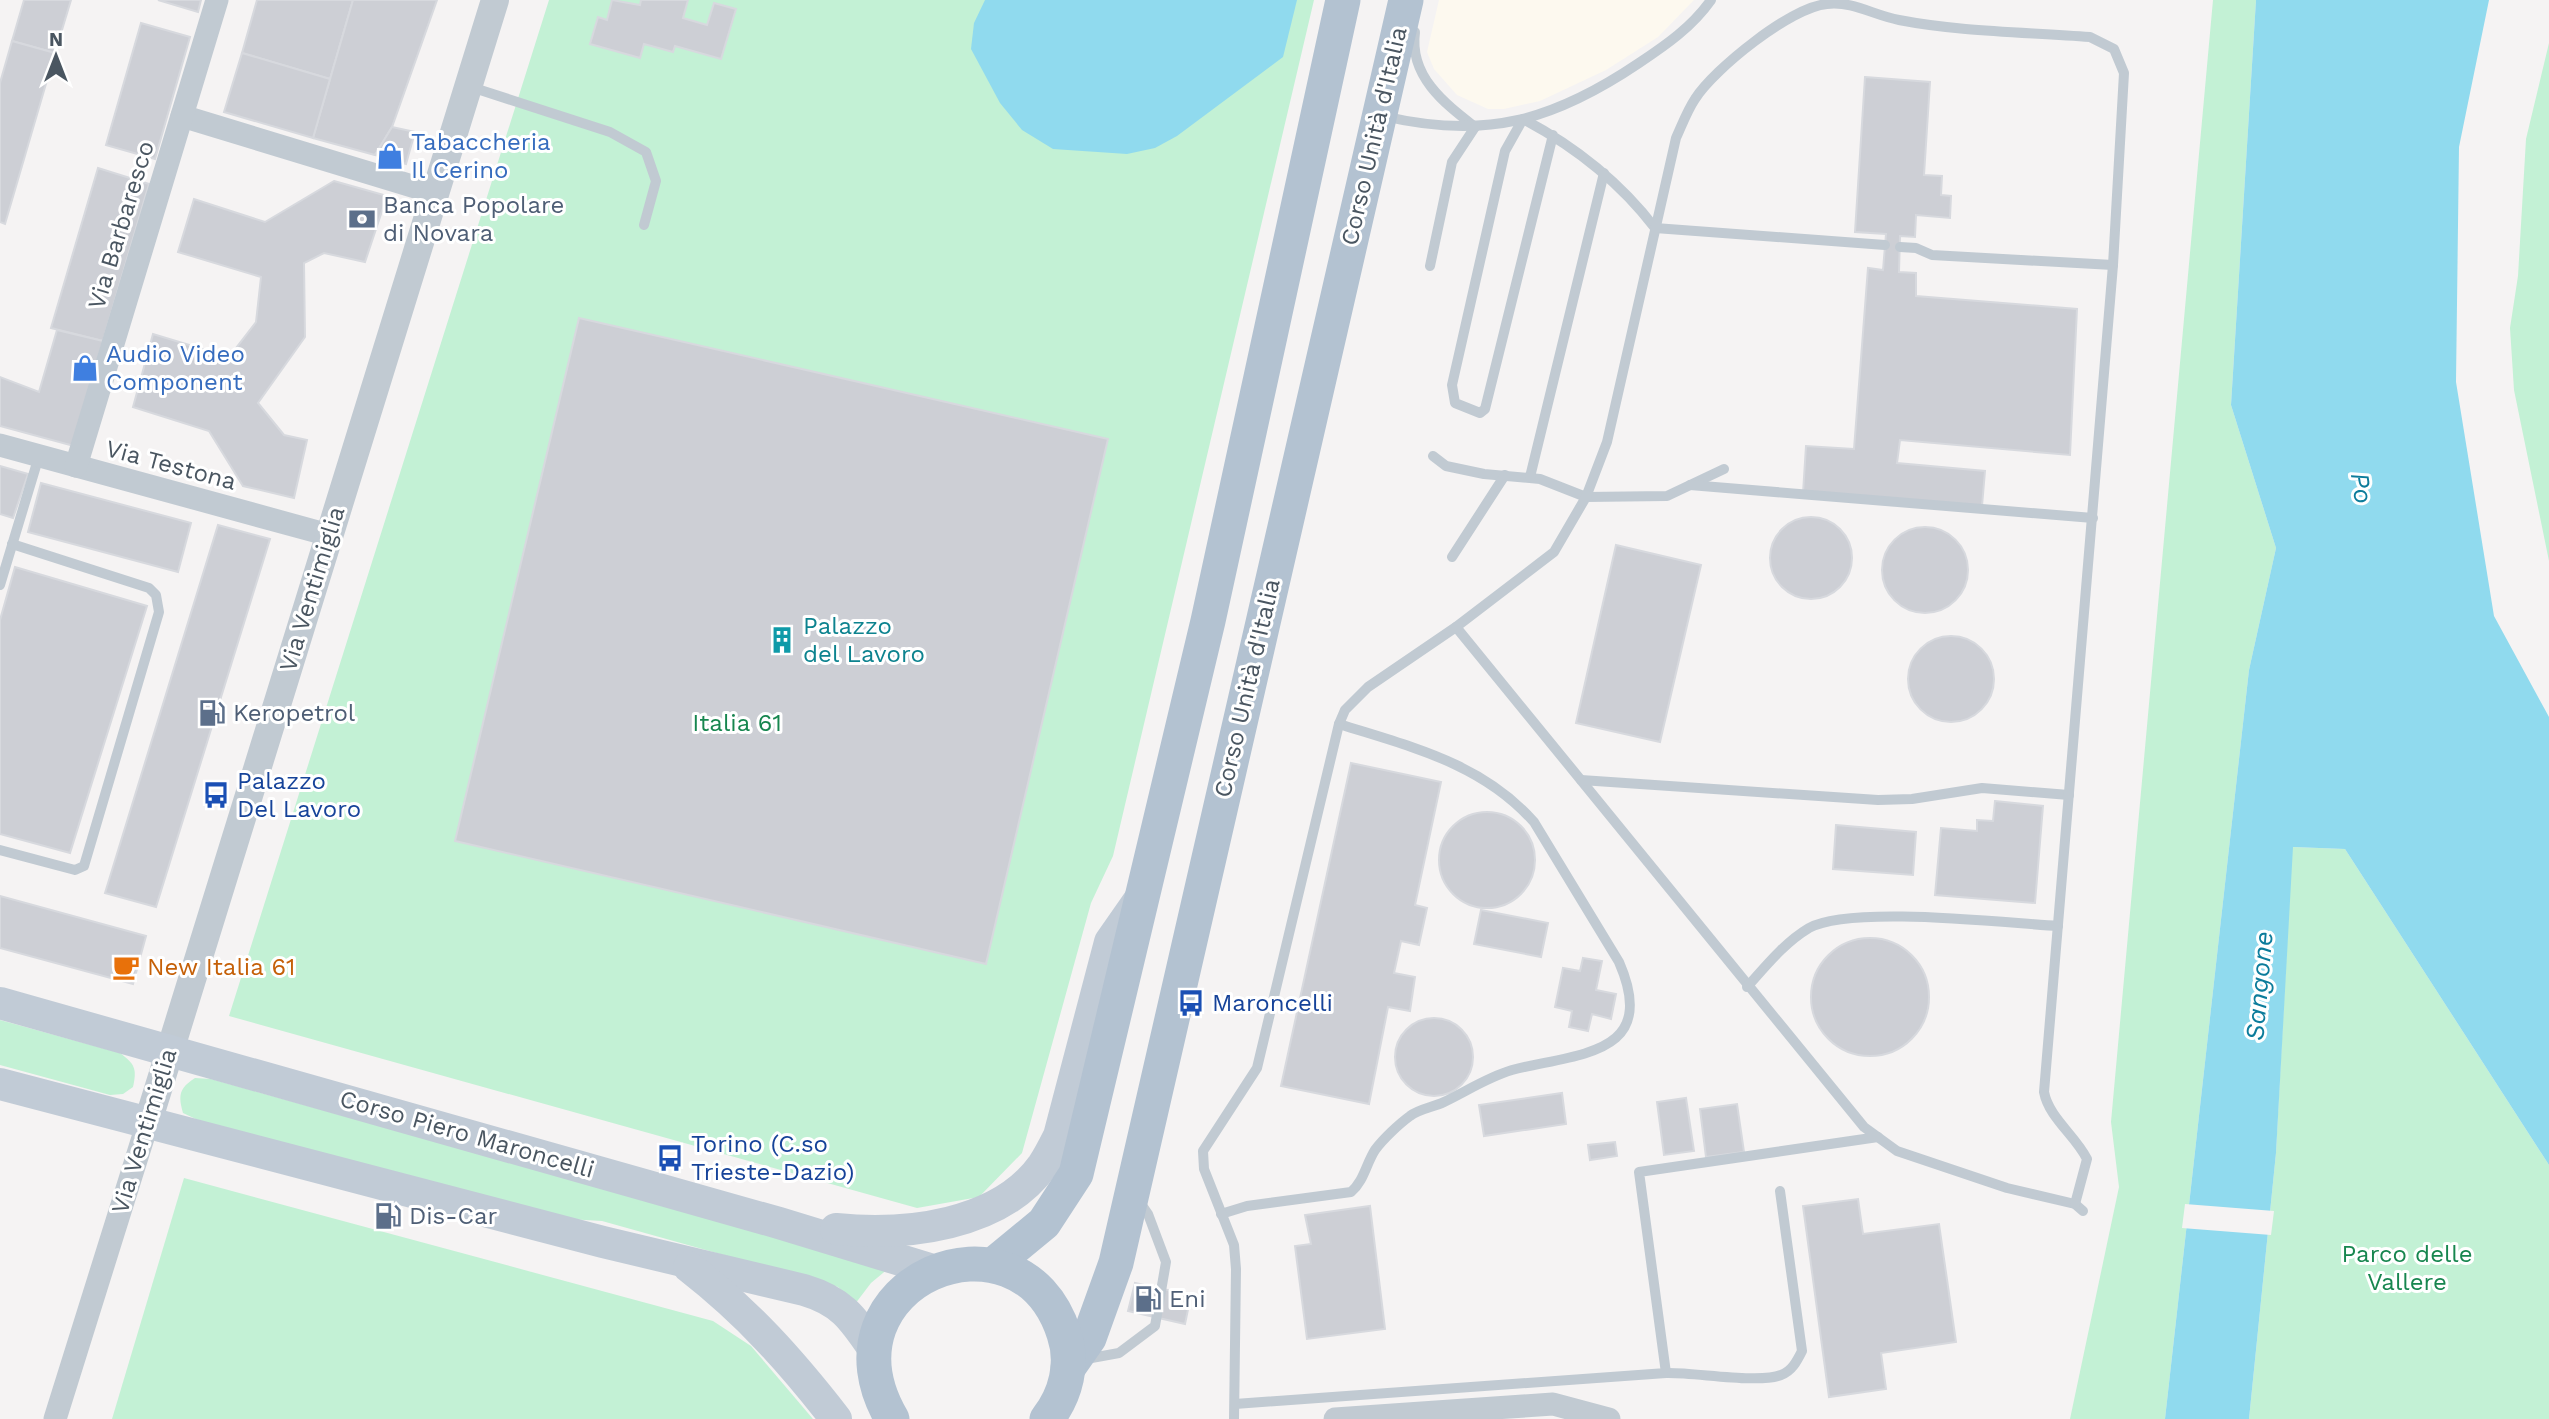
<svg xmlns="http://www.w3.org/2000/svg" width="2549" height="1419" viewBox="0 0 2549 1419" font-family="'Work Sans',sans-serif">
	<rect width="100%" height="100%" fill="#f5f3f3"/>
	<polygon fill="#fdf9ef" points="1439,0 1694,0 1658,37 1606,70 1540,101 1504,109 1488,109 1457,95 1434,69 1427,52"/>
	<g fill="#c3f1d5">
		<polygon points="549,0 1314,0 1113,856 1091,903 1022,1153 979,1197 917,1208 229,1016"/>
		<polygon points="2213,0 2256,0 2231,405 2276,548 2249,670 2165,1419 2070,1419 2119,1187 2111,1122"/>
		<polygon points="2549,43 2549,561 2514,390 2510,328 2518,276 2526,139"/>
		<polygon points="2292,847 2345,849 2549,1165 2549,1419 2249,1419 2276,1153"/>
		<path d="M0,1020L120,1053C135,1064 137,1069 133,1087L123,1094L110,1095L0,1065Z"/>
		<path d="M195,1078L211,1079L889,1268L871,1283L855,1304L838,1287L831,1285L602,1221L551,1218L200,1121L183,1113C178,1096 179,1088 195,1078Z"/>
		<polygon points="184,1178 713,1321 751,1346 813,1419 112,1419"/>
	</g>
	<g fill="#90daee">
		<polygon points="985,0 1297,0 1283,57 1177,136 1155,148 1127,154 1053,149 1022,130 1000,103 971,49 974,23"/>
		<polygon points="2256,0 2489,0 2459,147 2456,382 2494,616 2549,717 2549,1165 2345,849 2293,847 2276,1153 2249,1419 2165,1419 2249,670 2276,548 2231,405"/>
	</g>
	<polygon fill="#f5f3f3" points="2185,1204 2274,1211 2271,1235 2182,1228"/>
	<g fill="#cdcfd5" stroke="#d7d9de" stroke-width="2">
		<polygon points="24,0 71,0 55,53 12,41"/>
		<polygon points="158,0 201,0 198,12"/>
		<polygon points="257,0 353,0 330,79 242,53"/>
		<polygon points="353,0 437,0 392,127 375,155 313,138"/>
		<polygon points="612,0 640,5 641,0 688,0 683,18 707,25 714,3 736,9 721,59 675,46 673,52 644,44 640,58 590,44 598,17 607,20"/>
		<polygon points="141,23 190,37 155,159 106,145"/>
		<polygon points="12,41 55,53 5,224 0,222 0,83"/>
		<polygon points="242,53 330,79 313,138 224,112"/>
		<polygon points="1865,77 1930,82 1924,175 1942,176 1941,195 1951,196 1950,218 1916,215 1915,237 1900,236 1899,272 1916,273 1916,296 2077,309 2070,455 1900,440 1897,463 1985,471 1982,506 1803,493 1806,446 1854,449 1868,268 1883,270 1886,234 1855,232"/>
		<polygon points="392,127 415,132 406,164 375,155"/>
		<polygon points="98,168 149,184 103,341 51,328"/>
		<polygon points="334,181 387,196 365,262 324,253 304,263 305,337 258,403 284,435 307,440 294,498 243,486 209,431 133,407 153,334 229,357 256,322 261,277 178,252 194,199 265,222"/>
		<polygon points="579,318 1108,439 986,964 455,841"/>
		<polygon points="57,330 103,341 74,446 0,426 0,377 39,392"/>
		<polygon points="0,466 28,474 13,518 0,514"/>
		<polygon points="41,483 191,523 178,572 28,532"/>
		<circle cx="1811" cy="558" r="41"/>
		<polygon points="218,525 270,539 156,907 105,893"/>
		<circle cx="1925" cy="570" r="43"/>
		<polygon points="1616,545 1701,565 1660,742 1576,723"/>
		<polygon points="15,567 147,606 70,853 0,834 0,620"/>
		<circle cx="1951" cy="679" r="43"/>
		<polygon points="1351,763 1441,782 1415,905 1427,908 1419,945 1401,941 1394,973 1415,977 1410,1011 1388,1007 1369,1104 1281,1086"/>
		<polygon points="1995,801 2043,806 2035,903 1935,895 1941,828 1977,831 1977,820 1993,821"/>
		<circle cx="1487" cy="860" r="48"/>
		<polygon points="1836,825 1916,832 1913,875 1833,869"/>
		<polygon points="0,896 146,936 133,984 0,948"/>
		<polygon points="1481,910 1548,923 1541,957 1474,944"/>
		<circle cx="1870" cy="997" r="59"/>
		<polygon points="1583,958 1602,961 1596,990 1616,994 1611,1019 1592,1014 1588,1031 1569,1027 1572,1011 1555,1007 1563,968 1580,971"/>
		<circle cx="1434" cy="1057" r="39"/>
		<polygon points="1562,1093 1566,1124 1484,1136 1479,1105"/>
		<polygon points="1686,1098 1694,1151 1664,1155 1657,1102"/>
		<polygon points="1737,1104 1744,1152 1706,1157 1700,1109"/>
		<polygon points="1615,1142 1617,1156 1590,1160 1588,1145"/>
		<polygon points="1858,1199 1863,1234 1939,1224 1956,1342 1881,1353 1886,1389 1829,1397 1803,1206"/>
		<polygon points="1370,1206 1385,1329 1307,1339 1295,1246 1311,1244 1305,1215"/>
		<polygon points="1135,1283 1191,1295 1185,1324 1128,1311"/>
	</g>
	<g fill="none" stroke-linecap="round" stroke-linejoin="round">
		<g stroke="#c1cad2" stroke-width="10">
			<path d="M1415,32C1409,76 1444,103 1475,127"/>
			<polyline points="471,87 610,132 646,152 656,181 644,225"/>
			<path d="M1383,116C1485,140 1553,121 1639,63C1666,45 1692,27 1711,0"/>
			<path d="M1553,135L1485,409L1480,413L1455,403L1452,385L1505,151L1523,119C1576,147 1619,181 1655,228L1885,245"/>
			<polyline points="1900,247 1916,248 1932,255 2113,265"/>
			<polyline points="1430,266 1452,162 1475,127"/>
			<polyline points="1433,456 1446,466 1484,474 1540,479 1586,497 1667,496 1724,469"/>
			<polyline points="1530,477 1604,173"/>
			<polyline points="1690,485 2093,518"/>
			<polyline points="1452,557 1505,475"/>
			<polyline points="0,585 39,456"/>
			<polyline points="1456,627 1864,1127 1897,1151 2007,1188 2075,1204 2083,1211"/>
			<polyline points="1581,780 1878,800 1912,799 1982,788 2069,795"/>
			<polyline points="0,850 75,870 84,866 159,612 156,595 149,588 12,544"/>
			<path d="M1747,987C1766,966 1784,943 1809,928C1850,905 2005,923 2058,926"/>
			<path d="M1221,1214L1247,1206L1351,1192C1364,1181 1366,1164 1375,1150C1383,1139 1399,1124 1410,1116C1419,1109 1434,1107 1444,1102C1467,1091 1488,1077 1512,1070C1578,1053 1660,1056 1619,962L1534,822C1482,763 1411,747 1339,724"/>
			<polyline points="1086,1359 1119,1353 1155,1326 1166,1262 1148,1214 1139,1201"/>
			<path d="M1666,1373C1694,1372 1759,1384 1781,1375C1792,1371 1797,1361 1802,1351L1780,1191"/>
			<polyline points="1235,1404 1666,1373 1639,1172 1878,1137"/>
			<path d="M1234,1419L1236,1269L1234,1245L1204,1169L1203,1151L1257,1068L1339,724L1345,710L1368,687L1456,627L1554,552L1586,497L1607,442L1676,138C1682,125 1687,111 1695,99C1714,69 1791,7 1827,4C1853,1 1873,15 1899,20C1961,32 2027,32 2090,37L2114,49L2124,73L2113,265L2044,1092C2049,1118 2075,1135 2087,1159L2075,1204"/>
		</g>
		<g stroke="#c1cad2" stroke-width="23">
			<polyline points="182,116 435,193"/>
			<polyline points="0,445 329,535"/>
			<polyline points="76,466 217,0"/>
			<polyline points="55,1419 147,1125"/>
			<polyline points="1335,1419 1553,1404 1609,1419"/>
		</g>
		<polyline stroke="#c1cad2" stroke-width="28" points="147,1125 495,0"/>
		<g stroke="#c1cbd6" stroke-width="32">
			<polyline points="0,1003 779,1223 933,1270"/>
			<path d="M0,1084L603,1242L804,1290C841,1301 852,1317 873,1348"/>
			<path d="M836,1229C905,1236 1000,1226 1043,1165C1049,1156 1054,1146 1059,1136L1110,942L1140,899"/>
			<path d="M689,1267C748,1313 790,1360 836,1419"/>
		</g>
		<g stroke="#b3c2d1" stroke-width="35">
			<polyline points="993,1265 1044,1223 1076,1174 1208,621 1343,0"/>
			<polyline points="1068,1368 1089,1338 1116,1263 1406,0"/>
			<path d="M892,1419C812,1282 1020,1196 1064,1334C1074,1363 1066,1395 1047,1419"/>
		</g>
	</g>
	<defs>
		<symbol id="shop-bare" viewBox="-9 -9 18 18"><path d="M-5-2.5h2.3a2.7 3.5 0 0 1 5.4 0H5L5.5 6h-11ZM-1.5-2.5h3a1.5 2.3 0 0 0-3 0Z" fill="#3f7fe0" stroke="#fff" stroke-width="2.5" paint-order="stroke"/></symbol>
		<symbol id="bank-bare" viewBox="-9 -9 18 18"><path d="M-6-4H6V4H-6ZM0-2.3a2.3 2.3 0 1 0 0 4.6a2.3 2.3 0 1 0 0-4.6Z" fill="#5c6f8a" stroke="#fff" stroke-width="2.5" paint-order="stroke"/></symbol>
		<symbol id="building-bare" viewBox="-9 -9 18 18"><path d="M-4-6H4V6H1V3H-1V6H-4ZM-2.5-4.3h1.7v1.8h-1.7ZM.8-4.3h1.7v1.8H.8ZM-2.5-1h1.7V.8h-1.7ZM.8-1h1.7V.8H.8Z" fill="#0f9aa8" stroke="#fff" stroke-width="2.5" paint-order="stroke"/></symbol>
		<symbol id="fuel-bare" viewBox="-9 -9 18 18"><path d="M-5.5-6h7V0h2V4h1.3V-2.5L3-4.5l.8-.8L6-3V5H2.5V1h-1V6h-7ZM-4.2-4.7v3.2H.2V-4.7Z" fill="#5c6f8a" stroke="#fff" stroke-width="2.5" paint-order="stroke"/></symbol>
		<symbol id="bus-bare" viewBox="-9 -9 18 18"><path d="M-5-6H5V4H4V6H2V4H-2V6H-4V4H-5ZM-3.5-4V0h7V-4ZM-3.5 1.2v1.5H-2V1.2ZM2 1.2v1.5H3.5V1.2Z" fill="#1a4fb4" stroke="#fff" stroke-width="2.5" paint-order="stroke"/></symbol>
		<symbol id="cafe-bare" viewBox="-9 -9 18 18"><path d="M-5.5-4.5H6V0H3Q3 3.5 0 3.5H-2.5Q-5.5 3.5-5.5 0ZM3-3.2v2h1.7v-2ZM-6 4.5H4V6H-6Z" fill="#e8710a" stroke="#fff" stroke-width="2.5" paint-order="stroke"/></symbol>
	</defs>
	<g fill-rule="evenodd">
		<use href="#shop-bare" x="371" y="137" width="38" height="38"/>
		<use href="#bank-bare" x="343" y="200" width="38" height="38"/>
		<use href="#shop-bare" x="66" y="349" width="38" height="38"/>
		<use href="#building-bare" x="763" y="621" width="38" height="38"/>
		<use href="#fuel-bare" x="193" y="694" width="38" height="38"/>
		<use href="#bus-bare" x="197" y="776" width="38" height="38"/>
		<use href="#cafe-bare" x="107" y="948" width="38" height="38"/>
		<use href="#bus-bare" x="1172" y="984" width="38" height="38"/>
		<use href="#bus-bare" x="651" y="1139" width="38" height="38"/>
		<use href="#fuel-bare" x="369" y="1197" width="38" height="38"/>
		<use href="#fuel-bare" x="1129" y="1280" width="38" height="38"/>
	</g>
	<g text-anchor="middle" stroke-width="6" stroke-linejoin="round" paint-order="stroke">
		<g font-size="24" fill="#4a5661" stroke="#fff">
			<text transform="translate(1374 136) rotate(-77)" y="8">Corso Unità d'Italia</text>
			<text transform="translate(121 225) rotate(-73)" y="8">Via Barbaresco</text>
			<text transform="translate(171 465) rotate(15)" y="8">Via Testona</text>
			<text transform="translate(312 589) rotate(-73)" y="8">Via Ventimiglia</text>
			<text transform="translate(1247 688) rotate(-77)" y="8">Corso Unità d'Italia</text>
			<text transform="translate(144 1131) rotate(-73)" y="8">Via Ventimiglia</text>
			<text transform="translate(467 1134) rotate(16)" y="8">Corso Piero Maroncelli</text>
		</g>
		<g font-size="24" fill="#366cbe" stroke="#fff" text-anchor="start">
			<text x="411" y="150">Tabaccheria<tspan x="411" dy="28">Il Cerino</tspan></text>
			<text x="106" y="362">Audio Video<tspan x="106" dy="28">Component</tspan></text>
		</g>
		<g font-size="24" fill="#4e5e75" stroke="#fff" text-anchor="start">
			<text x="383" y="213">Banca Popolare<tspan x="383" dy="28">di Novara</tspan></text>
			<text x="233" y="721">Keropetrol</text>
			<text x="409" y="1224">Dis-Car</text>
			<text x="1169" y="1307">Eni</text>
		</g>
		<g font-size="24" fill="#0d838f" stroke="#fff" text-anchor="start">
			<text x="803" y="634">Palazzo<tspan x="803" dy="28">del Lavoro</tspan></text>
		</g>
		<g font-size="24" fill="#17864f" stroke="#fff">
			<text x="737" y="731">Italia 61</text>
			<text x="2407" y="1262">Parco delle<tspan x="2407" dy="28">Vallere</tspan></text>
		</g>
		<g font-size="24" fill="#164399" stroke="#fff" text-anchor="start">
			<text x="237" y="789">Palazzo<tspan x="237" dy="28">Del Lavoro</tspan></text>
			<text x="1212" y="1011">Maroncelli</text>
			<text x="691" y="1152">Torino (C.so<tspan x="691" dy="28">Trieste-Dazio)</tspan></text>
		</g>
		<g font-size="24" fill="#c56008" stroke="#fff" text-anchor="start">
			<text x="147" y="975">New Italia 61</text>
		</g>
		<g font-size="26" font-style="italic" fill="#0c7c9b" stroke="#fff">
			<text transform="translate(2362 488) rotate(81)" y="9">Po</text>
			<text transform="translate(2259 986) rotate(-85)" y="9">Sangone</text>
		</g>
	</g>
	<g transform="translate(56 56)" stroke="#ffffff" stroke-width="5" paint-order="stroke">
	<path d="M0-5L12 26L0 18L-12 26Z" fill="#4a5661"/>
	<text y="-10" font-size="19" font-weight="bold" text-anchor="middle" fill="#4a5661">N</text>
	</g>
</svg>
